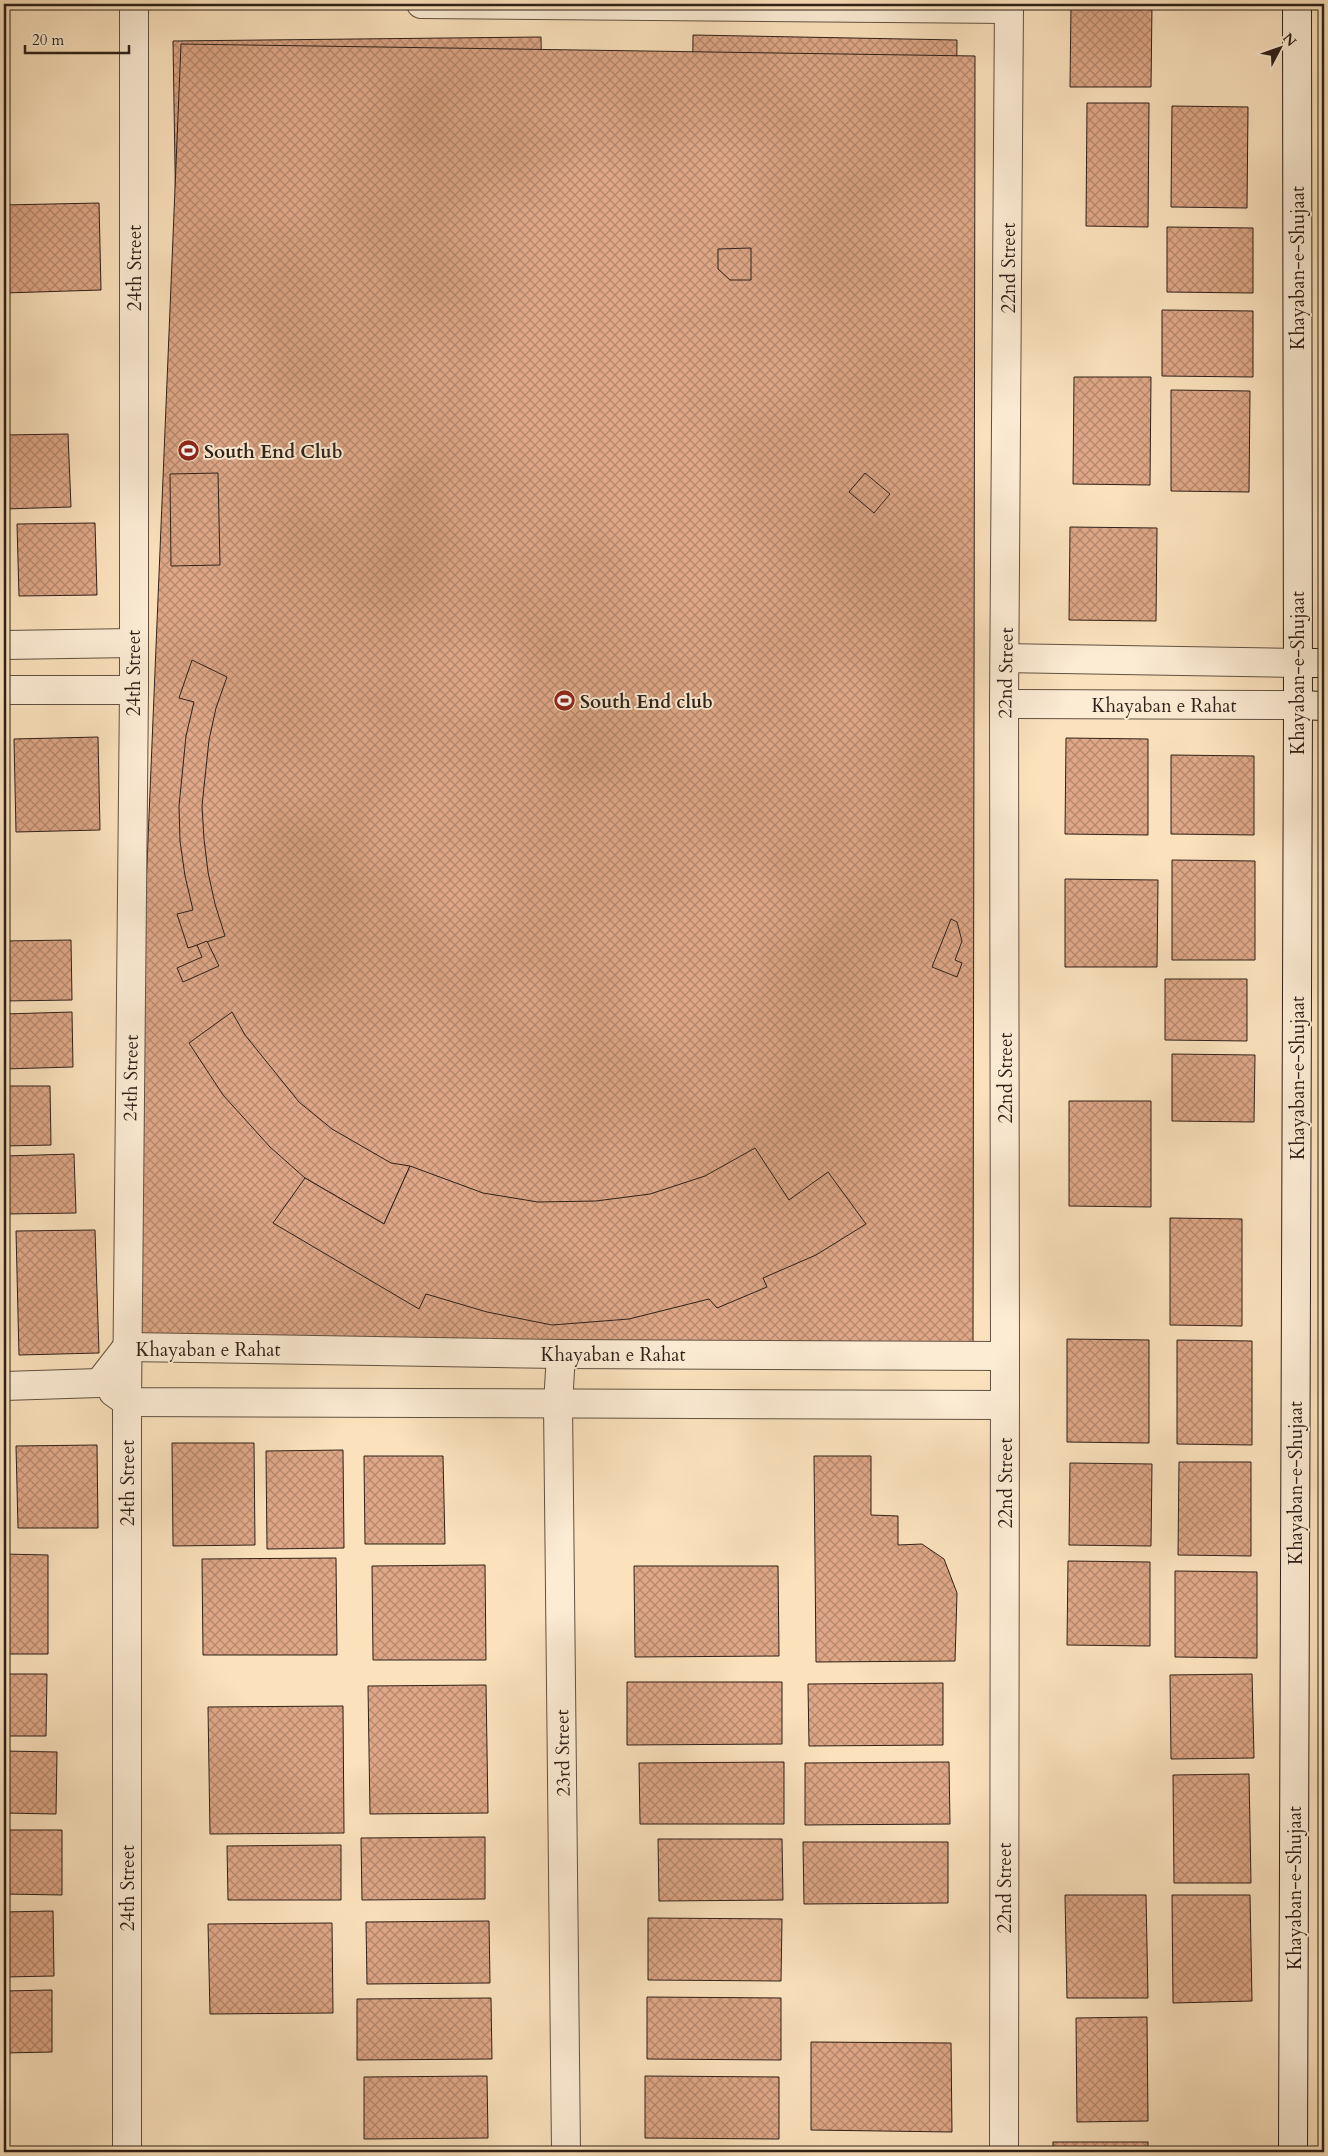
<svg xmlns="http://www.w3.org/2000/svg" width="1328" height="2156" viewBox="0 0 1328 2156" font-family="Cardo,serif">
	<defs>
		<pattern id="building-cross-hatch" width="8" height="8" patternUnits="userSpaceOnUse" patternTransform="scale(1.25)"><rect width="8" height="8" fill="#dfa787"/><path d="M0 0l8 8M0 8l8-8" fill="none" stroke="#b5886e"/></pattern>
	</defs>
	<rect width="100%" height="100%" fill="#fbe2bd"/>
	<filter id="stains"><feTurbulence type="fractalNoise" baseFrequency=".004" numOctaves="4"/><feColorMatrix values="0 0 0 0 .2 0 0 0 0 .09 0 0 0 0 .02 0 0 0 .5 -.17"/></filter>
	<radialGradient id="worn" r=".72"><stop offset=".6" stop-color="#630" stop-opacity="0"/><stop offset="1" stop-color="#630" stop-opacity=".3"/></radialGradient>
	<g fill="url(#building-cross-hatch)" stroke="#2f2119">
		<polygon points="1071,4 1152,4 1151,87 1070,87"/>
		<polygon points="693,35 957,40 955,218 759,215 758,237 691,236"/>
		<polygon points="541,37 544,242 382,244 384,411 179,413 173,41"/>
		<polygon points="181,44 975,56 973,1355 127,1347"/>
		<polygon points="1087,103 1149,103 1148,227 1086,226"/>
		<polygon points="1172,106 1248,107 1247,208 1171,207"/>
		<polygon points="99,203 101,290 4,293 4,205"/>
		<polygon points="1167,227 1253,228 1253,293 1167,292"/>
		<polygon points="751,248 751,280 730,280 718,269 718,249"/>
		<polygon points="1162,310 1253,311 1253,377 1162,376"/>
		<polygon points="1074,377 1151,377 1150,485 1073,484"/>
		<polygon points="1171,390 1250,391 1249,492 1171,491"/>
		<polygon points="68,434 71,507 4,509 4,435"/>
		<polygon points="218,473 220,565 171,566 170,474"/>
		<polygon points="865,473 890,494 874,513 849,492"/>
		<polygon points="95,523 97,595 19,596 17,524"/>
		<polygon points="1070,527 1157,528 1156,621 1069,620"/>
		<polygon points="192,660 227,677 216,708 209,740 202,806 204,839 208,872 215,904 225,936 188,948 177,914 193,910 185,876 180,841 179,806 186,736 194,702 179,698"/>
		<polygon points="98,737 100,830 16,832 14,739"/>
		<polygon points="1066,738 1148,739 1148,835 1065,834"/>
		<polygon points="1171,755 1254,756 1254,835 1171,834"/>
		<polygon points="1172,860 1255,861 1255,960 1172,960"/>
		<polygon points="1065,879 1158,880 1157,967 1065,967"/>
		<polygon points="951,919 957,922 962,941 955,960 962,963 957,977 932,967"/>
		<polygon points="71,940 72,1000 4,1001 4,941"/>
		<polygon points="207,941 219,966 183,982 177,968 202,957 197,945"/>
		<polygon points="1165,979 1247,979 1247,1041 1165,1040"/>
		<polygon points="72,1012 73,1067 4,1069 4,1014"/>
		<polygon points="232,1012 245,1035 299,1102 332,1129 391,1163 410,1166 384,1224 305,1178 270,1147 223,1095 189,1043"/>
		<polygon points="1172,1054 1255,1055 1254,1122 1172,1121"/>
		<polygon points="4,1086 50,1086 51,1145 4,1146"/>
		<polygon points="1069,1101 1151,1101 1151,1207 1069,1206"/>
		<polygon points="755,1148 789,1200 828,1172 866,1224 816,1255 763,1278 767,1287 717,1308 709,1299 629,1319 552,1325 487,1312 426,1294 419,1309 273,1223 305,1178 384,1224 410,1166 483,1193 538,1202 596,1201 650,1194 705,1176"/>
		<polygon points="74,1154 76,1213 4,1214 4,1156"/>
		<polygon points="1170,1218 1242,1219 1242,1326 1170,1325"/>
		<polygon points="95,1230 99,1353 19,1355 16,1231"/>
		<polygon points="1067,1339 1149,1340 1149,1443 1067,1442"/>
		<polygon points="1177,1340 1252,1341 1252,1445 1177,1444"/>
		<polygon points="172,1443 254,1443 255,1545 173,1546"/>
		<polygon points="97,1445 98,1528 18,1528 16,1446"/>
		<polygon points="343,1450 344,1548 267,1549 266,1451"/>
		<polygon points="364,1456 443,1456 445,1544 365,1544"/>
		<polygon points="814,1456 871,1456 871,1515 898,1516 898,1545 922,1544 944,1559 957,1593 955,1661 816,1662"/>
		<polygon points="1179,1462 1251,1462 1251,1556 1178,1555"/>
		<polygon points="1070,1463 1152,1464 1151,1546 1069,1545"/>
		<polygon points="4,1554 48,1555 48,1654 4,1654"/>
		<polygon points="336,1558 337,1655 203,1655 202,1559"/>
		<polygon points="1068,1561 1150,1562 1150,1646 1067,1645"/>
		<polygon points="485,1565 486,1660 373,1660 372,1566"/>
		<polygon points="634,1566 778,1566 779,1656 635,1657"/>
		<polygon points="1175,1571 1257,1572 1257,1658 1175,1657"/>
		<polygon points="4,1674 47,1674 46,1736 4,1736"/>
		<polygon points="1252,1674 1254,1758 1171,1759 1170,1675"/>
		<polygon points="627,1682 782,1682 782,1744 627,1745"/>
		<polygon points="943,1683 943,1745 809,1746 808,1684"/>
		<polygon points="486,1685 488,1813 370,1814 368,1686"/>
		<polygon points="343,1706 344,1833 210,1834 208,1707"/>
		<polygon points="4,1751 57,1752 56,1814 4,1813"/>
		<polygon points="784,1762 784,1824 640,1824 639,1763"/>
		<polygon points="949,1762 950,1824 805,1825 805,1763"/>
		<polygon points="1249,1774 1251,1883 1174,1883 1173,1775"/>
		<polygon points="4,1830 62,1830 62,1895 4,1894"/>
		<polygon points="485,1837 485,1899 362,1900 361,1838"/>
		<polygon points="658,1839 782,1839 783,1900 659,1901"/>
		<polygon points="803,1842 948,1842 948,1903 804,1904"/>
		<polygon points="341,1845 341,1900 228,1900 227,1846"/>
		<polygon points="1065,1895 1146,1895 1148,1998 1067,1998"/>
		<polygon points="1172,1895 1250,1895 1252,2001 1173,2003"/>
		<polygon points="53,1911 54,1976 4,1977 4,1912"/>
		<polygon points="648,1918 782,1919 781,1981 648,1980"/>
		<polygon points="489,1921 490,1983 367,1984 366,1922"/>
		<polygon points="332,1923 333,2013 210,2014 208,1924"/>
		<polygon points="52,1990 52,2052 4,2053 4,1991"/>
		<polygon points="647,1997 781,1998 781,2060 647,2059"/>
		<polygon points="491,1998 492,2059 357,2060 357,1999"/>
		<polygon points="1147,2017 1148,2121 1077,2122 1076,2018"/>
		<polygon points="811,2042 951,2043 952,2132 811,2130"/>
		<polygon points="487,2076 488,2138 364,2139 364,2077"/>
		<polygon points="645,2076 779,2077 779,2139 645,2138"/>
		<rect x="1053" y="2142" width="95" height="10"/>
		<rect x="4" y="2147" width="54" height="5"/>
	</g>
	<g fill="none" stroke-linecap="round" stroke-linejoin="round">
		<defs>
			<g id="street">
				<polyline points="421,4 1009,9"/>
				<polyline points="4,645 133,643"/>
				<polyline points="1006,658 1297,663"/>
				<polyline points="4,690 134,690"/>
				<polyline points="1004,704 1298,705"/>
				<polyline points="561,1354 558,1404 566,2152"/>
				<polyline points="99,1383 127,1347 561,1354 1005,1356"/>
				<polyline points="4,1386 99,1383"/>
				<polyline points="113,1392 127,1402 1005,1405"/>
				<polyline points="127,2152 127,1402 134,690 134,4"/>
				<polyline points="1004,2152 1005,1356 1004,704 1009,4"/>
			</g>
			<g id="secondary">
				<polyline points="1297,663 1324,663"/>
				<polyline points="1298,705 1324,706"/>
				<polyline points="1293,2152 1298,705 1297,4"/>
			</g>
		</defs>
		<use href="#street" stroke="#625142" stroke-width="30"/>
		<use href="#secondary" stroke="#2f2119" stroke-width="30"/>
		<use href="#street" stroke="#fcecd4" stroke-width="28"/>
		<use href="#secondary" stroke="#fcecd4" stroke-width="28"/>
	</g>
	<defs>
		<symbol id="stadium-disc" viewBox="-11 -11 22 22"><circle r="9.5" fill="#8f2418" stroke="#fcecd4"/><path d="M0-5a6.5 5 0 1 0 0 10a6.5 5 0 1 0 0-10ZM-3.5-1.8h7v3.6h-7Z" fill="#fff"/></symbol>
	</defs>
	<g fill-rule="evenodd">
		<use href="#stadium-disc" x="176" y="438" width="25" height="25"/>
		<use href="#stadium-disc" x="552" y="688" width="25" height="25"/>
	</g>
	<g text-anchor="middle" stroke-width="4" stroke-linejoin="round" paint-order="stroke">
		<g font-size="19" fill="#2f2119" stroke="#fcecd4">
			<text transform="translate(134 268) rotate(-90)" y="7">24th Street</text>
			<text transform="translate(1008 268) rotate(-90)" y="7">22nd Street</text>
			<text transform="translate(1297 268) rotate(-90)" y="7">Khayaban-e-Shujaat</text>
			<text transform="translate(133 673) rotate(-90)" y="7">24th Street</text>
			<text transform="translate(1005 673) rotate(-89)" y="7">22nd Street</text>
			<text transform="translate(1297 673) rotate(-90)" y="7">Khayaban-e-Shujaat</text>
			<text x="1164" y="712">Khayaban e Rahat</text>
			<text transform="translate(130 1078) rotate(-89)" y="7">24th Street</text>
			<text transform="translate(1005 1078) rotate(-90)" y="7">22nd Street</text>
			<text transform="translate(1297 1078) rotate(-90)" y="7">Khayaban-e-Shujaat</text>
			<text x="208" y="1356">Khayaban e Rahat</text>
			<text x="613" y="1361">Khayaban e Rahat</text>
			<text transform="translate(127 1483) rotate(-90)" y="7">24th Street</text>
			<text transform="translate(1005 1483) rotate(-90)" y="7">22nd Street</text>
			<text transform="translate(1295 1483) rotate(-90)" y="7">Khayaban-e-Shujaat</text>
			<text transform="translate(562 1753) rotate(-91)" y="7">23rd Street</text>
			<text transform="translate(127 1888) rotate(-90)" y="7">24th Street</text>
			<text transform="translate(1004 1888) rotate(-90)" y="7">22nd Street</text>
			<text transform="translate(1294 1888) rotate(-90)" y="7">Khayaban-e-Shujaat</text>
		</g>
		<g font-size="19" font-weight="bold" fill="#2f2119" stroke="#fcecd4" text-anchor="start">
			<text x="204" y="458">South End Club</text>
			<text x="580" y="708">South End club</text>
		</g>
	</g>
	<rect width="1328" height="2156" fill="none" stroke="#fbe2bd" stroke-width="20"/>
	<rect x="5" y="5" width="1318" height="2146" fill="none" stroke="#2f2119" stroke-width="2.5"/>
	<rect x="10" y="10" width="1308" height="2136" fill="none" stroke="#2f2119"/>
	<g transform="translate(1280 48) rotate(49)" stroke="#fcecd4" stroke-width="4" paint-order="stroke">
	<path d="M0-4L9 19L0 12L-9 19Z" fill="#2f2119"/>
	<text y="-8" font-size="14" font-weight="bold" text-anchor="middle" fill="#2f2119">N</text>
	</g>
	<path d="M25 45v8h104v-8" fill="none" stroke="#2f2119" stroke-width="2.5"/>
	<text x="32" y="45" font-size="15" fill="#2f2119" stroke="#fcecd4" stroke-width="4" paint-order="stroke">20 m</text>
	<rect width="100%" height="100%" filter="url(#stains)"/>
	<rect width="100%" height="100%" fill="url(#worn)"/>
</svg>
